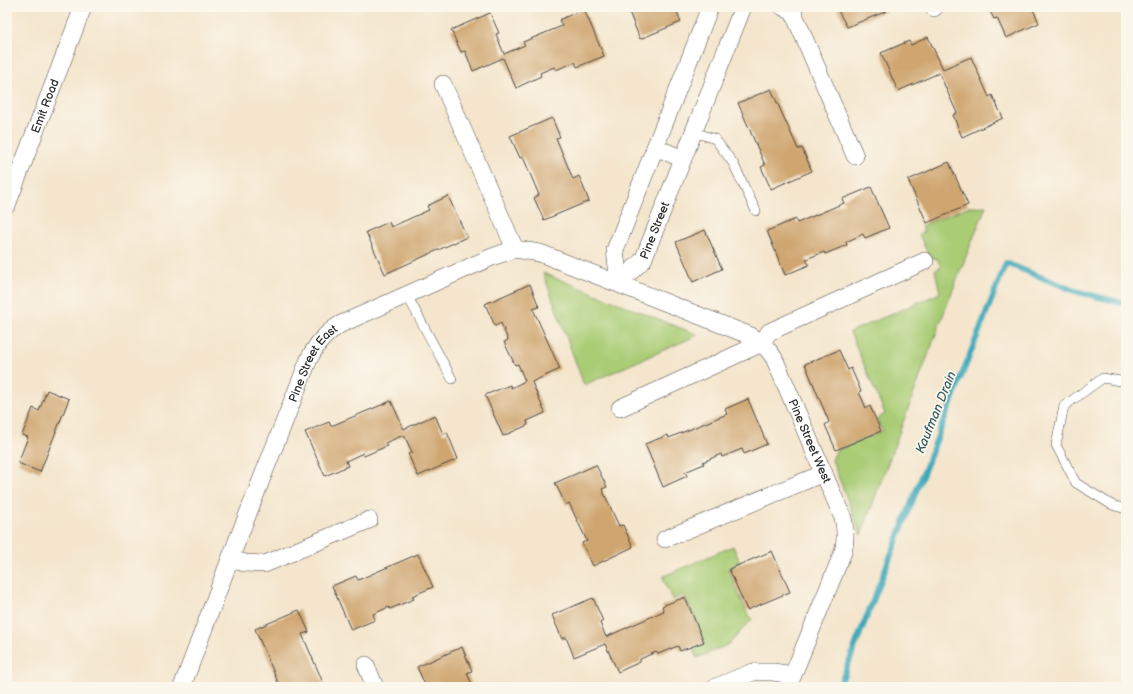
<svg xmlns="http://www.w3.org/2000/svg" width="1133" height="694" viewBox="0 0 1133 694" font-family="'Balsamiq Sans',sans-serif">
	<rect width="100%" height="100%" fill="#fbf7ec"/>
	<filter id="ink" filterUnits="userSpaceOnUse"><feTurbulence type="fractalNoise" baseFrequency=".025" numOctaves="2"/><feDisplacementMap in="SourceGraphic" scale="8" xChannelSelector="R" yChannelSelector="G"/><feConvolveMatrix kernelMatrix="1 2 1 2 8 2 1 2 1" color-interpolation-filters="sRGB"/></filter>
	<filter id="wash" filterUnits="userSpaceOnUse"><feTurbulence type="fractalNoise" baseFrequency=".012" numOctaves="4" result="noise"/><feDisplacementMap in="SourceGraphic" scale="16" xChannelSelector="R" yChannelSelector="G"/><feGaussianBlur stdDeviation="0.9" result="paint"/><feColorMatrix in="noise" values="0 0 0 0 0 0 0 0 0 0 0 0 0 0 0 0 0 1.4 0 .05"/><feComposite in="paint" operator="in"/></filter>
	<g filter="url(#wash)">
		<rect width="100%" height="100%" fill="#f4e5cc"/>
		<g fill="#a9cc75" stroke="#6a7c50">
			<polygon points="986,206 948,302 861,535 832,460 836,451 883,431 877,419 885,414 850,332 940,293 935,270 941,267 937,258 930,259 919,234 924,232 921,226 968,207"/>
			<polygon points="543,273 698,335 584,385"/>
			<polygon points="733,546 740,562 728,569 746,611 752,619 729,644 697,658 693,648 705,643 686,597 684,595 672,600 663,578 664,576"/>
		</g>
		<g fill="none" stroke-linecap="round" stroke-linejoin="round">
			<polyline stroke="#3ca9bb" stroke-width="6" points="839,687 1006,263 1075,291 1126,304"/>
		</g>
		<g id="blocks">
			<g fill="#cfa56f">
				<polygon points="627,7 675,7 681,22 640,39"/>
				<polygon points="836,7 885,7 887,11 847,27"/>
				<polygon points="988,7 1032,7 1039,23 1006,38 997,18 994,19"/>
				<polygon points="584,9 604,56 577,67 575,62 556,70 554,67 540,73 541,76 516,88 503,58 473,71 465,51 461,52 451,30 490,13 499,33 496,34 504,54 525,45 523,42 562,26 559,20"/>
				<polygon points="928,37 943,69 971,57 989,97 992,95 1003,118 962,137 953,115 957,113 939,73 898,91 881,53 909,41 911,45"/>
				<polygon points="771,89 798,149 802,148 812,171 771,189 761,167 765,165 738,103"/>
				<polygon points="552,118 560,137 556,138 573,179 579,176 589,201 544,220 534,198 539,195 523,157 520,158 510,136"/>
				<polygon points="949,162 968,205 927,223 908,180"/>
				<polygon points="871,187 889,228 865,238 863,234 846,242 847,245 825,254 824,252 806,259 809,265 785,275 767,231 796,219 797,223 844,203 842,199"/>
				<polygon points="448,196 467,237 385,274 366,232 389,222 391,227 429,210 427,206"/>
				<polygon points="705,230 722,269 693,282 676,242"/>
				<polygon points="530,284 539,307 533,309 560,369 532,382 545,413 527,421 528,425 503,436 485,395 510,385 511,388 525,381 518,364 515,365 504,342 508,340 501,323 495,326 485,304"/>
				<polygon points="839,350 848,370 851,368 861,391 859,392 866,408 870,406 881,431 836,450 825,425 829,422 805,364"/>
				<polygon points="47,390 69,399 40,472 18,463 28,437 22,435 33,408 39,411"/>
				<polygon points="748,399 767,444 744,454 742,449 722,457 721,454 703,462 704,464 685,472 687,476 663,487 645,444 668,435 669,438 727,414 725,409"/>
				<polygon points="391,401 404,429 435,415 443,434 447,432 458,459 418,476 408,454 412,452 404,435 385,443 387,446 364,456 363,453 346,461 348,466 325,476 305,432 329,422 331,426"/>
				<polygon points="596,465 607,487 602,489 619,526 623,525 633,547 593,566 582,543 587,541 569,503 566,505 555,483"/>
				<polygon points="772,551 790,592 747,610 729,569"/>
				<polygon points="418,554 433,587 412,596 414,599 390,609 389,607 373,614 375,620 351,630 332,586 356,576 358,580"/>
				<polygon points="685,597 704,642 680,651 678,646 658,654 656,652 640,659 640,662 618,672 605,644 574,657 566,637 562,639 552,615 593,598 603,621 600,623 606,637 664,611 662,606"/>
				<polygon points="299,610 309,632 302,634 325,687 280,687 255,629"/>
				<polygon points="462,647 472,671 467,673 473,687 426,687 417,667"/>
			</g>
		</g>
	</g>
	<g filter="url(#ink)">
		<use href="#blocks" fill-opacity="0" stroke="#494743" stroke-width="1"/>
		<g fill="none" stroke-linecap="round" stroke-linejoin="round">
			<defs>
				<g id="service">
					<polyline points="694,132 715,139 733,163 756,211"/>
					<polyline points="407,295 452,379"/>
					<polyline points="1126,382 1103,378 1064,406 1056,445 1076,483 1112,505 1126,509"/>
				</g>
				<g id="minor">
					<polyline points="783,7 793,12 855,156"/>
					<polyline points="934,7 934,8"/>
					<polyline points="443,84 515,249"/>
					<polyline points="655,147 683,159"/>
					<path id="s1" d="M7,205L83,7"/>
					<path id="s2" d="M619,283L643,260L743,7"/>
					<polyline points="619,283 615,250 710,7"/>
					<polyline points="620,408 762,343 769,332 925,261"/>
					<polyline points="665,539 824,473"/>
					<polyline points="230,559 245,563 265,564 369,520"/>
					<polyline points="366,665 375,687"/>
					<path id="s3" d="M182,687L230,559L309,359C317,343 326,333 341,324L492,257L515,249L540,253L751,336C761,342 768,348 774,358L843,518C846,530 846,540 843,552L788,687"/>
					<polyline points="716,687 753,672 773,672 793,675"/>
				</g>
			</defs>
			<use href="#service" stroke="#494743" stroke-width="10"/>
			<use href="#minor" stroke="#494743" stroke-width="18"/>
			<use href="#service" stroke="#fff" stroke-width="9"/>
			<use href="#minor" stroke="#fff" stroke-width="17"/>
		</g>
	</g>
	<g text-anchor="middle" stroke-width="3.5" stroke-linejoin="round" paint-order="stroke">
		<g font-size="12" fill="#2b2b2b" stroke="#fbf7ec">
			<text dy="4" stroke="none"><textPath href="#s1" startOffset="106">Emit Road</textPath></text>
			<text dy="4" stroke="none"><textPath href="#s2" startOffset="65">Pine Street</textPath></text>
			<text dy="4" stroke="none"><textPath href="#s3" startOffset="350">Pine Street East</textPath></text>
			<text dy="4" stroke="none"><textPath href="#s3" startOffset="964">Pine Street West</textPath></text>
		</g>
		<g font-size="13" font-style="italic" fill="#325d65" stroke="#fbf7ec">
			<text transform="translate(935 412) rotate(-68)" y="5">Kaufman Drain</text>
		</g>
	</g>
	<rect width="1133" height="694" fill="none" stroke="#fbf7ec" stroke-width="24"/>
</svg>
